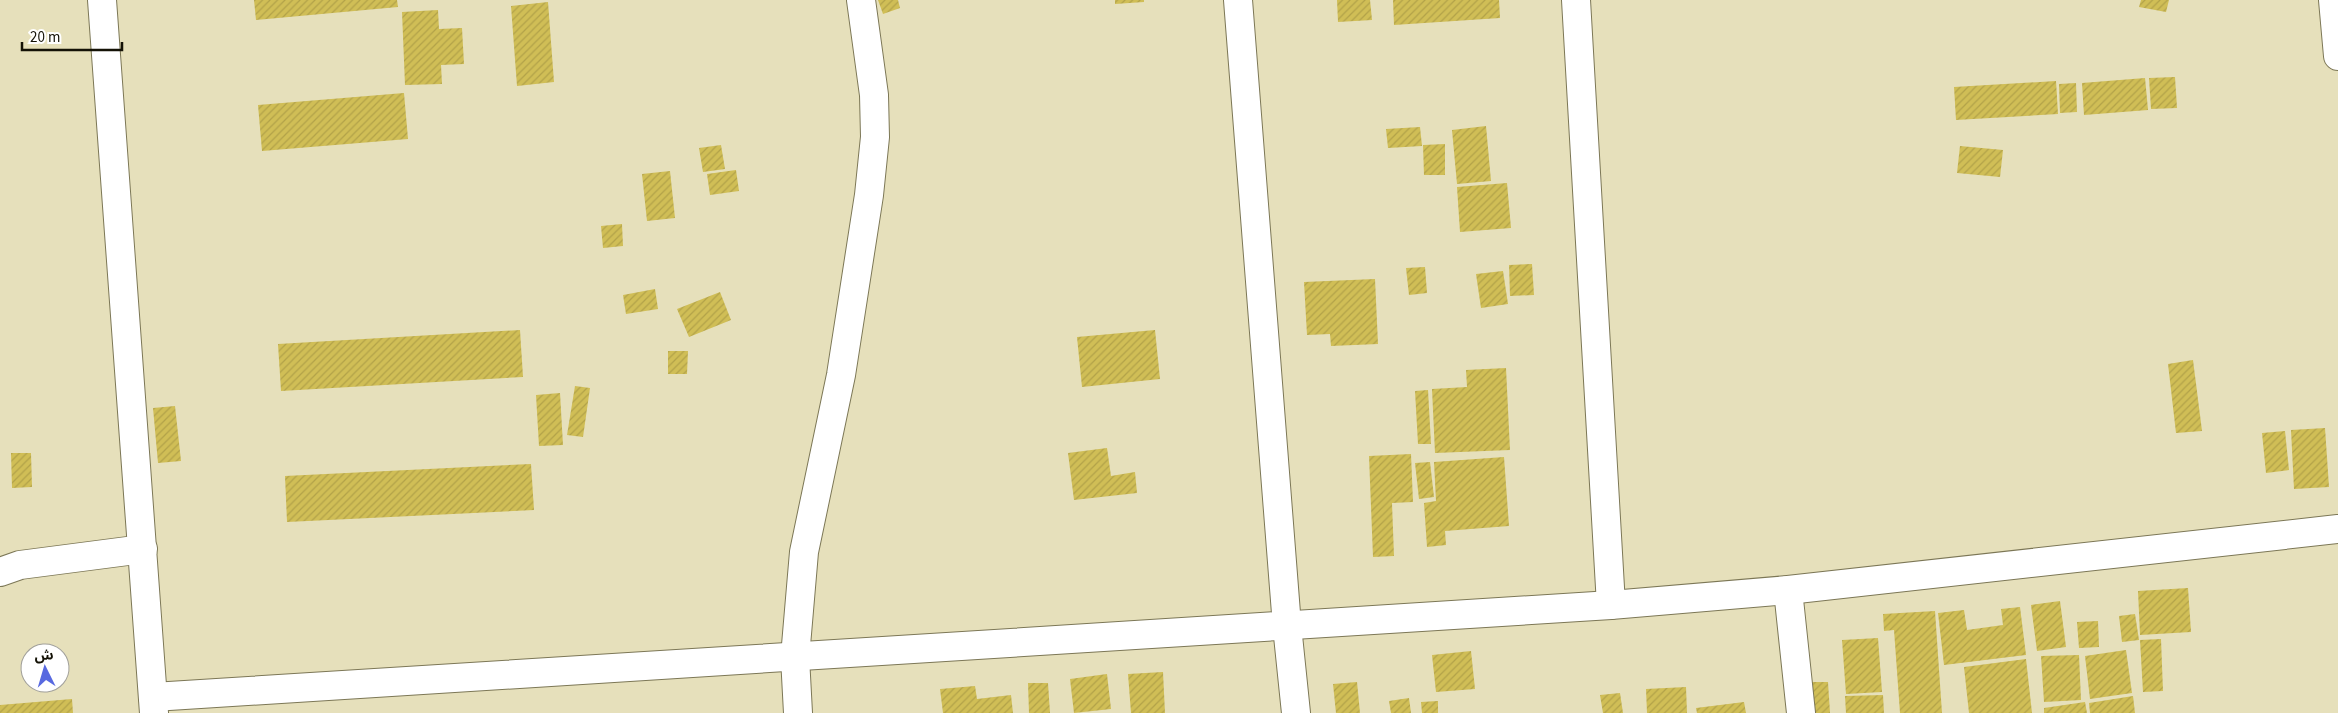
<svg xmlns="http://www.w3.org/2000/svg" width="2338" height="713" viewBox="0 0 2338 713" font-family="'Source Sans 3','Noto Sans Arabic',sans-serif">
	<defs>
		<pattern id="building-hatch" width="6" height="6" patternUnits="userSpaceOnUse" patternTransform="scale(1.25)"><rect width="6" height="6" fill="#d0be56"/><path d="M-1 1l2-2M0 6l6-6M5 7l2-2" fill="none" stroke="#b2a249"/></pattern>
	</defs>
	<rect width="100%" height="100%" fill="#e6e0bb"/>
	<g fill="url(#building-hatch)">
		<polygon points="254,0 397,0 398,7 256,20"/>
		<polygon points="878,0 898,0 900,8 883,14"/>
		<polygon points="1115,0 1144,0 1144,2 1115,4"/>
		<polygon points="1337,0 1370,0 1372,20 1338,22"/>
		<polygon points="1393,0 1499,0 1500,18 1394,25"/>
		<polygon points="2141,0 2169,0 2166,12 2139,7"/>
		<polygon points="548,2 554,82 517,86 511,6"/>
		<polygon points="438,10 439,29 462,28 464,64 441,65 442,84 405,85 402,12"/>
		<polygon points="2175,77 2177,108 2151,109 2149,78"/>
		<polygon points="2145,78 2148,110 2084,115 2082,83"/>
		<polygon points="2056,81 2058,114 1956,120 1954,87"/>
		<polygon points="2076,83 2077,112 2060,113 2059,84"/>
		<polygon points="404,93 408,139 262,151 258,105"/>
		<polygon points="1486,126 1491,181 1457,184 1452,130"/>
		<polygon points="1420,127 1422,146 1388,148 1386,129"/>
		<polygon points="1445,144 1445,175 1424,175 1423,145"/>
		<polygon points="721,145 725,169 703,172 699,148"/>
		<polygon points="1960,146 2003,150 2000,177 1957,173"/>
		<polygon points="736,170 739,191 710,195 707,174"/>
		<polygon points="670,171 675,218 647,221 642,174"/>
		<polygon points="1507,183 1511,228 1460,232 1457,187"/>
		<polygon points="622,224 623,246 603,248 601,226"/>
		<polygon points="1532,264 1534,295 1510,296 1509,265"/>
		<polygon points="1425,267 1427,293 1409,295 1406,268"/>
		<polygon points="1503,271 1508,304 1481,308 1476,274"/>
		<polygon points="1375,279 1378,344 1331,346 1330,334 1307,335 1304,282"/>
		<polygon points="655,289 658,309 626,314 623,295"/>
		<polygon points="720,292 731,320 689,337 677,309"/>
		<polygon points="520,330 523,377 281,391 278,344"/>
		<polygon points="1155,330 1160,379 1082,387 1077,337"/>
		<polygon points="668,351 688,351 687,374 668,374"/>
		<polygon points="2193,360 2202,431 2176,433 2168,364"/>
		<polygon points="1506,368 1510,450 1435,453 1432,389 1467,387 1466,370"/>
		<polygon points="575,386 590,388 583,437 567,435"/>
		<polygon points="1428,390 1431,444 1418,444 1415,391"/>
		<polygon points="560,393 563,445 539,446 536,395"/>
		<polygon points="175,406 181,461 158,463 153,408"/>
		<polygon points="2325,428 2329,487 2294,489 2291,430"/>
		<polygon points="2285,431 2289,470 2266,473 2262,433"/>
		<polygon points="1107,448 1111,476 1135,472 1137,493 1074,500 1068,453"/>
		<polygon points="11,453 31,453 32,487 12,488"/>
		<polygon points="1411,454 1413,502 1392,503 1394,556 1373,557 1369,456"/>
		<polygon points="1504,457 1509,526 1445,531 1446,545 1427,547 1424,503 1436,501 1434,462"/>
		<polygon points="1430,462 1434,497 1419,499 1415,463"/>
		<polygon points="531,464 534,510 287,522 285,476"/>
		<polygon points="2188,588 2191,632 2140,635 2138,591"/>
		<polygon points="2060,601 2066,647 2037,651 2031,605"/>
		<polygon points="2020,607 2026,655 1944,665 1938,613 1964,610 1967,630 2003,625 2001,609"/>
		<polygon points="1935,611 1942,713 1900,713 1894,630 1884,631 1883,614"/>
		<polygon points="2135,614 2139,640 2122,642 2119,616"/>
		<polygon points="2098,621 2099,647 2079,648 2077,622"/>
		<polygon points="1878,638 1882,692 1846,694 1842,640"/>
		<polygon points="2161,639 2163,691 2143,692 2140,640"/>
		<polygon points="2126,650 2132,693 2090,699 2085,656"/>
		<polygon points="1471,651 1475,689 1436,692 1432,655"/>
		<polygon points="2079,655 2081,700 2044,702 2041,656"/>
		<polygon points="2026,659 2032,713 1969,713 1964,667"/>
		<polygon points="1163,672 1165,713 1131,713 1128,674"/>
		<polygon points="1107,674 1111,709 1074,713 1070,679"/>
		<polygon points="1357,682 1360,713 1336,713 1333,684"/>
		<polygon points="1808,682 1828,682 1830,713 1809,713"/>
		<polygon points="1028,683 1048,683 1050,713 1029,713"/>
		<polygon points="975,686 977,699 1011,695 1013,713 943,713 940,689"/>
		<polygon points="1686,687 1687,713 1647,713 1646,689"/>
		<polygon points="1620,693 1623,713 1603,713 1600,695"/>
		<polygon points="1883,695 1884,713 1846,713 1845,696"/>
		<polygon points="2133,696 2135,713 2090,713 2089,703"/>
		<polygon points="1409,698 1411,713 1391,713 1389,701"/>
		<polygon points="72,699 73,713 0,713 0,705"/>
		<polygon points="1438,701 1438,713 1422,713 1421,702"/>
		<polygon points="1744,702 1746,713 1697,713 1696,708"/>
		<polygon points="2085,702 2087,713 2044,713 2044,708"/>
	</g>
	<g fill="none" stroke-linecap="round" stroke-linejoin="round">
		<defs>
			<g id="minor">
				<polyline points="102,0 154,713"/>
				<polyline points="1238,0 1287,626 1296,713"/>
				<polyline points="1576,0 1611,605"/>
				<polyline points="2333,0 2338,56"/>
				<polyline points="0,572 20,565 143,549"/>
				<polyline points="1788,590 1801,713"/>
				<polyline points="153,697 1611,605 1788,590 2338,529"/>
				<polyline points="798,713 795,657 804,552 841,375 869,195 875,137 874,95 861,0"/>
			</g>
		</defs>
		<use href="#minor" stroke="#7c7756" stroke-width="30"/>
		<use href="#minor" stroke="#fff" stroke-width="28"/>
	</g>
	<g transform="translate(45 668) rotate(355)"><circle r="24" fill="#ffffff" stroke="#a1a09b"/>
	<path d="M0-4L9 19L0 12L-9 19Z" fill="#5869e0"/>
	<text y="-8" font-size="14" font-weight="bold" text-anchor="middle" fill="#141206">ش</text>
	</g>
	<path d="M22 42v8h100v-8" fill="none" stroke="#141206" stroke-width="2.5"/>
	<text x="30" y="42" font-size="15" fill="#141206" stroke="#ffffff" stroke-width="4" paint-order="stroke">20 m</text>
</svg>
